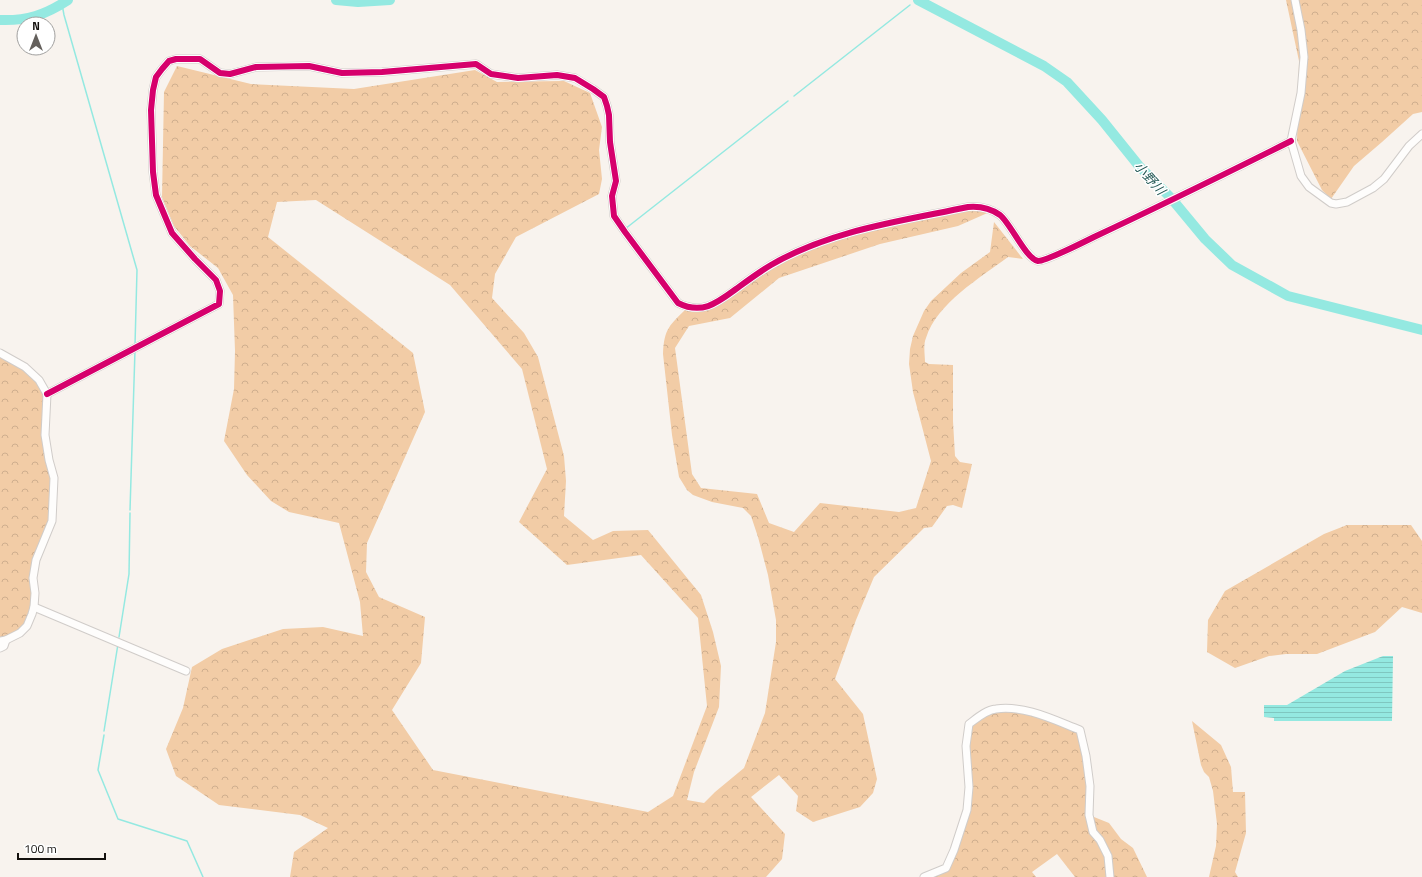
<svg xmlns="http://www.w3.org/2000/svg" width="1422" height="877" viewBox="0 0 1422 877" font-family="'Titillium Web','Noto Sans JP',sans-serif">
	<defs>
		<pattern id="forest-crowns" width="20" height="18" patternUnits="userSpaceOnUse"><rect width="20" height="18" fill="#f2cca6"/><path d="M2 6a3 3 0 1 1 6 0M12 15a3 3 0 1 1 6 0" fill="none" stroke="#cfae8e"/></pattern>
		<pattern id="water-rules" width="6" height="5" patternUnits="userSpaceOnUse"><rect width="6" height="5" fill="#94e9e1"/><path d="M0 2.5h6" fill="none" stroke="#7fc7c0"/></pattern>
	</defs>
	<rect width="100%" height="100%" fill="#f8f3ee"/>
	<g fill="url(#forest-crowns)" fill-rule="evenodd">
		<polygon points="1286,0 1422,0 1422,112 1413,114 1382,142 1354,166 1331,199 1322,190 1297,141 1299,61"/>
		<path d="M177,66L251,84L354,89L475,70L497,82L564,81L590,93L602,127L599,150L602,179L599,194L516,237L495,274L492,298L524,333L538,357L564,456L566,481L564,516L593,540L613,531L648,530L701,595L713,632L721,666L719,707L694,772L687,800L704,803L715,792L744,768L765,713L776,642V620L768,575L758,537L751,516L743,508L712,502L693,495L687,490L679,477L672,435L663,354C664,328 670,325 687,308L707,307L771,265L835,237L968,207L992,211L958,226L880,244L779,278L730,318L689,326L675,348L692,474L701,488L757,494L769,523L794,532L820,503L899,512L916,508L931,461L913,392L909,364L910,349L913,336L924,311L931,301L961,273L990,252L994,222L1023,259L1008,257C980,278 937,303 926,338C923,345 925,355 925,362L929,364L953,365V421L955,456L960,462L972,464L962,508L953,505L947,506L932,527L924,528L874,577L856,620L835,679L863,714L877,779L873,793L860,807L813,822L796,811L798,796L779,775L751,797L785,834L782,859L766,877H290L294,852L328,828L300,815L219,805L176,776L166,749L183,708L192,667L222,649L283,629L323,627L363,636L360,602L339,523L289,512L271,501L247,475L224,441L234,389L235,351L233,295L218,268L190,246L174,226L162,197L164,92ZM316,200L450,285L522,369L547,469L519,522L567,565L641,555L698,618L707,706L673,796L648,812L433,770L392,710L421,663L425,617L379,597L366,572L367,543L425,412L413,353L268,237L277,202Z"/>
		<polygon points="0,353 25,367 47,394 45,435 54,478 52,521 36,560 34,607 20,633 0,638"/>
		<polygon points="1347,525 1411,525 1422,541 1422,613 1402,607 1375,632 1317,654 1286,654 1269,656 1235,668 1207,652 1208,620 1225,591 1324,534"/>
		<polygon points="995,709 1021,710 1080,730 1086,756 1089,815 1109,823 1121,839 1133,848 1147,877 1075,877 1057,854 1032,872 1036,877 924,877 946,868 967,810 969,724"/>
		<polygon points="1192,721 1221,745 1231,767 1233,792 1245,792 1246,833 1235,872 1238,877 1209,877 1216,846 1217,824 1213,791 1209,777 1204,772 1201,765"/>
	</g>
	<polygon fill="url(#water-rules)" points="1383,656 1393,656 1392,721 1274,721 1274,718 1264,717 1264,705 1287,705 1345,671"/>
	<g fill="none" stroke-linecap="round" stroke-linejoin="round">
		<g stroke="#94e9e1" stroke-width="1.5">
			<polyline points="915,1 916,0"/>
			<polyline points="62,4 64,15 137,270 135,345"/>
			<polyline points="794,96 910,5"/>
			<polyline points="625,229 788,101"/>
			<polyline points="130,510 135,350"/>
			<polyline points="119,637 129,574 130,513"/>
			<polyline points="104,731 118,644"/>
			<polyline points="104,735 98,770 118,819 187,841 203,877"/>
		</g>
		<g stroke="#94e9e1" stroke-width="10">
			<polyline points="336,0 358,2 390,0"/>
			<polyline points="918,0 1044,66 1067,82 1102,120 1139,166 1171,198 1205,239 1232,265 1288,296 1422,330"/>
			<path d="M0,20C27,21 45,15 68,0"/>
		</g>
		<defs>
			<g id="street">
				<polyline points="1295,0 1301,30 1304,57 1301,93 1291,141 1301,176 1309,187 1331,203 1336,204 1347,202 1373,188 1384,179 1409,146 1422,134"/>
				<polyline points="0,353 25,367 39,380 47,394 45,435 49,460 54,478 52,521 36,560 33,578 35,593 34,607 32,614 27,626 20,633 6,640 0,641"/>
				<path d="M47,394L219,304L220,291L216,280L195,259L172,233L156,195L153,172L151,110L153,90L156,77L162,69L169,61L176,59H200L220,73L230,74L256,67L309,66L342,73L382,72L476,64L491,74L518,78L557,75L575,78L593,89L604,97L607,106L609,115L610,142L616,181L612,196L614,216L625,232L678,303C702,315 717,303 736,289C747,281 759,272 771,265C831,230 901,221 968,207C979,206 990,208 1000,215C1011,224 1026,259 1038,261C1046,261 1084,242 1094,237C1160,206 1225,174 1291,141"/>
				<polyline points="34,607 186,671"/>
				<polyline points="0,648 4,646 6,640"/>
				<path d="M924,877L946,868L954,850L967,810L969,787L966,746L969,724C977,718 986,710 996,709C1025,705 1054,720 1080,730L1086,756L1090,786L1089,815L1093,832L1100,840L1108,856L1110,877"/>
			</g>
		</defs>
		<use href="#street" stroke="#d0ccc9" stroke-width="9"/>
		<use href="#street" stroke="#fefdfc" stroke-width="7"/>
		<defs>
			<path id="cycleway" d="M47,394L219,304L220,291L216,280L195,259L172,233L156,195L153,172L151,110L153,90L156,77L162,69L169,61L176,59H200L220,73L230,74L256,67L309,66L342,73L382,72L476,64L491,74L518,78L557,75L575,78L593,89L604,97L607,106L609,115L610,142L616,181L612,196L614,216L625,232L678,303C702,315 717,303 736,289C747,281 759,272 771,265C831,230 901,221 968,207C979,206 990,208 1000,215C1011,224 1026,259 1038,261C1046,261 1084,242 1094,237C1160,206 1225,174 1291,141"/>
		</defs>
		<use href="#cycleway" stroke="#fff" stroke-width="8"/>
		<use href="#cycleway" stroke="#d6006c" stroke-width="6"/>
	</g>
	<g text-anchor="middle" stroke-width="3" stroke-linejoin="round" paint-order="stroke">
		<g font-size="13" font-style="italic" fill="#245956" stroke="#fff">
			<text transform="translate(1150 178) rotate(48)" y="5">小野川</text>
		</g>
	</g>
	<g transform="translate(36 36)"><circle r="19" fill="#ffffff" stroke="#a1a09f"/>
	<path d="M0-3L7 15L0 10L-7 15Z" fill="#64605c"/>
	<text y="-6" font-size="11" font-weight="bold" text-anchor="middle" fill="#14110e">N</text>
	</g>
	<path d="M18 853v6h87v-6" fill="none" stroke="#14110e" stroke-width="2"/>
	<text x="24" y="853" font-size="12" fill="#14110e" stroke="#ffffff" stroke-width="3" paint-order="stroke">100 m</text>
</svg>
